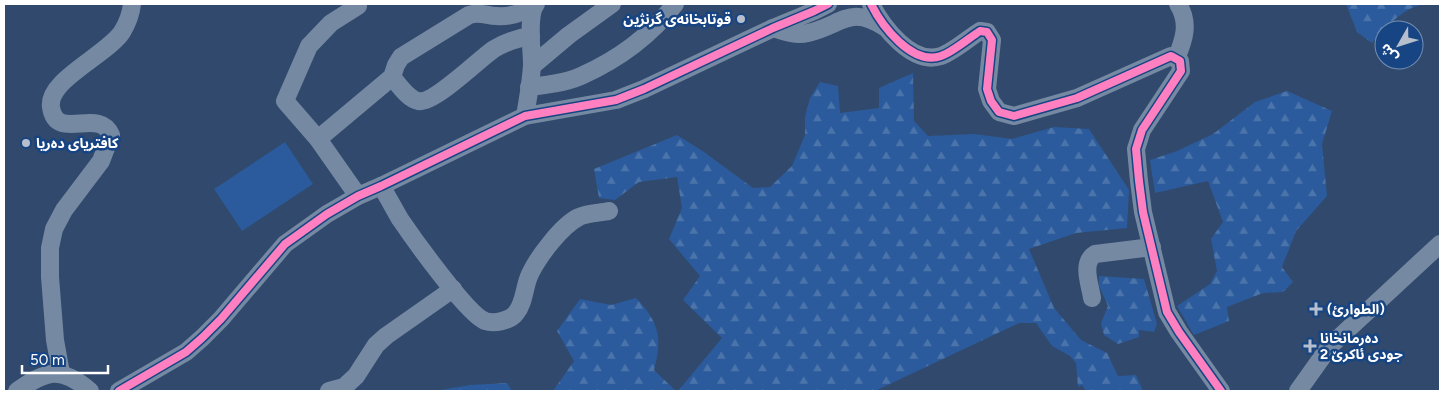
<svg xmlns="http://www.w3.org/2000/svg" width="1444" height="395" viewBox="0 0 1444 395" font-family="Figtree,'Noto Sans Arabic',sans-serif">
	<defs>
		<pattern id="forest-firs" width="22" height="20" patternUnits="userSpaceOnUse" patternTransform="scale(1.25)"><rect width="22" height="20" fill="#2b5b9c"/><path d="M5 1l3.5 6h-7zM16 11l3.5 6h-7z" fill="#4b74ab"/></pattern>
	</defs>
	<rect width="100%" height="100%" fill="#30496c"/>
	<g fill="url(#forest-firs)">
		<path d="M1346,4H1423C1401,10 1387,26 1372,43L1357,32Z"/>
		<polygon points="913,73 914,121 928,136 974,134 1012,139 1054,127 1089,129 1129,190 1127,228 1076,233 1029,249 1054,308 1081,340 1107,353 1118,376 1136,375 1143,391 1086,391 1082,385 1078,387 1076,363 1070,356 1052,346 1036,323 1019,323 875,391 678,391 722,338 683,300 700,276 669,239 682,208 677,177 639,182 615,200 599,198 594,169 677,135 704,152 753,188 770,187 792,166 805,135 805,117 810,98 820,82 838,86 840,113 879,108 879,88"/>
		<polygon points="1287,91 1332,111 1322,144 1327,196 1296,231 1282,267 1293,282 1283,292 1263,293 1227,307 1229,321 1194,335 1177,306 1210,284 1217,271 1211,239 1223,222 1208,181 1155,193 1150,160 1177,151 1213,134 1255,102"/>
		<polygon points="1099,276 1144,279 1157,324 1154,332 1139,330 1139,337 1118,344 1104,335 1101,323 1108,306 1099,286"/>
		<path d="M636,298C659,322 663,338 654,370L676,391H553L574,361L557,331L580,299L611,305Z"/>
		<polygon points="507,383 512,391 434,391 471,385"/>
	</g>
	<polygon fill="#2b5b9c" points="285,142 313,184 242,231 214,189"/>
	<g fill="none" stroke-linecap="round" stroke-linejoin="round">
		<g stroke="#7689a2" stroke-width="18">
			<path d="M871,4C882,26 912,66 941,56C953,52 969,38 980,31L987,32L992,40L987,89L991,101L999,112L1014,116L1077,98L1171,56L1180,61L1181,71L1142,130L1136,149L1139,181L1143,212L1167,312L1179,332L1221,391"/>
			<polyline points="358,6 331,23 309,46 285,101 318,139 358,196"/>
			<path d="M773,28C785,32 796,36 808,33C843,25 849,4 886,28"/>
			<path d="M1176,59C1184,40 1190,23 1178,4"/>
			<polyline points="532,66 569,35 612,4"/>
			<path d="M392,77C399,85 408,99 418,101C433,105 479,59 494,49C506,42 517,38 531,36"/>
			<path d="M529,87C546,85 565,83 581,76C617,60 651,35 675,4"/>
			<path d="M525,116C528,99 531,82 532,65C532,50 527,15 536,4"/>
			<path d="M318,139L392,77L396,65L401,57L469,15C480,11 486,16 497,16C510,17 520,13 532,8"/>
			<path d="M381,186C388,197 394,209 400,219C413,238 467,314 485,321C494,324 510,321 516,313C525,302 524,286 530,274C538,257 562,225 579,217C587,213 600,213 609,211"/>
			<path d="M1092,298C1090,284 1081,263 1095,254L1152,247"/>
			<path d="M61,373L55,340L50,277V248L54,229L64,210L101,161L111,135C99,106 56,143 51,107C47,80 107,55 122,32C127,24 131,13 132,4"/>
			<path d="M17,391C47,370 61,366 90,391"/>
			<polyline points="119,391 186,352 202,338 221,319 285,244 327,214 358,196 381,186 525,116 616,100 644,89 773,28 814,11 828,4"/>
			<polyline points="329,391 344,387 356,376 376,345 386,336 453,289"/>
			<polyline points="1298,391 1330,346 1440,244"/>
		</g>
		<defs>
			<g id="cycleway">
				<path d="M871,4C882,26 912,66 941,56C953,52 969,38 980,31L987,32L992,40L987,89L991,101L999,112L1014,116L1077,98L1171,56L1180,61L1181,71L1142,130L1136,149L1139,181L1143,212L1167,312L1179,332L1221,391"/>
				<polyline points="119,391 186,352 202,338 221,319 285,244 327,214 358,196 381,186 525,116 616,100 644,89 773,28 814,11 828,4"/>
			</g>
		</defs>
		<use href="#cycleway" stroke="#174584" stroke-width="11"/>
		<use href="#cycleway" stroke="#ff80c0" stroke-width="8"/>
	</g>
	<g fill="#b7bfcc" stroke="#174584" stroke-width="2">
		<circle cx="741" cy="19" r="5"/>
		<circle cx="26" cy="143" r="5"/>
		<path d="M1313.5 301.5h5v5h5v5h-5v5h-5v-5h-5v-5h5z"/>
		<path d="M1307.5 338.5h5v5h5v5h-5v5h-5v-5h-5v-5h5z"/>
	</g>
	<g text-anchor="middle" stroke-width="5" stroke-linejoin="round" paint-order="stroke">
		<g font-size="14" font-weight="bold" fill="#fff" stroke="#174584" text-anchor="start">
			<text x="731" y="24" text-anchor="end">قوتابخانەی گرنژین</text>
			<text x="36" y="148">کافتریای دەریا</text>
			<text x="1327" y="314">(الطوارئ)</text>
			<text x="1320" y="343">دەرمانخانا<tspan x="1320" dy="16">جودی ئاکرێ 2</tspan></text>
		</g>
	</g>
	<rect width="1444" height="395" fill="none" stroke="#ffffff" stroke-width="10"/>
	<g transform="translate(1399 45) rotate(231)"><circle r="24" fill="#174584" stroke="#748fb5"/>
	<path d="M0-4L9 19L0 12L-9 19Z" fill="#b7bfcc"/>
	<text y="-8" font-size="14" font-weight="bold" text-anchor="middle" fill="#ffffff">ش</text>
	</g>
	<path d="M22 365v8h86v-8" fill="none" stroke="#ffffff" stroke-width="2.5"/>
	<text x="30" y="365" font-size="15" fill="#ffffff" stroke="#174584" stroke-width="4" paint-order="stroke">50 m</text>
</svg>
